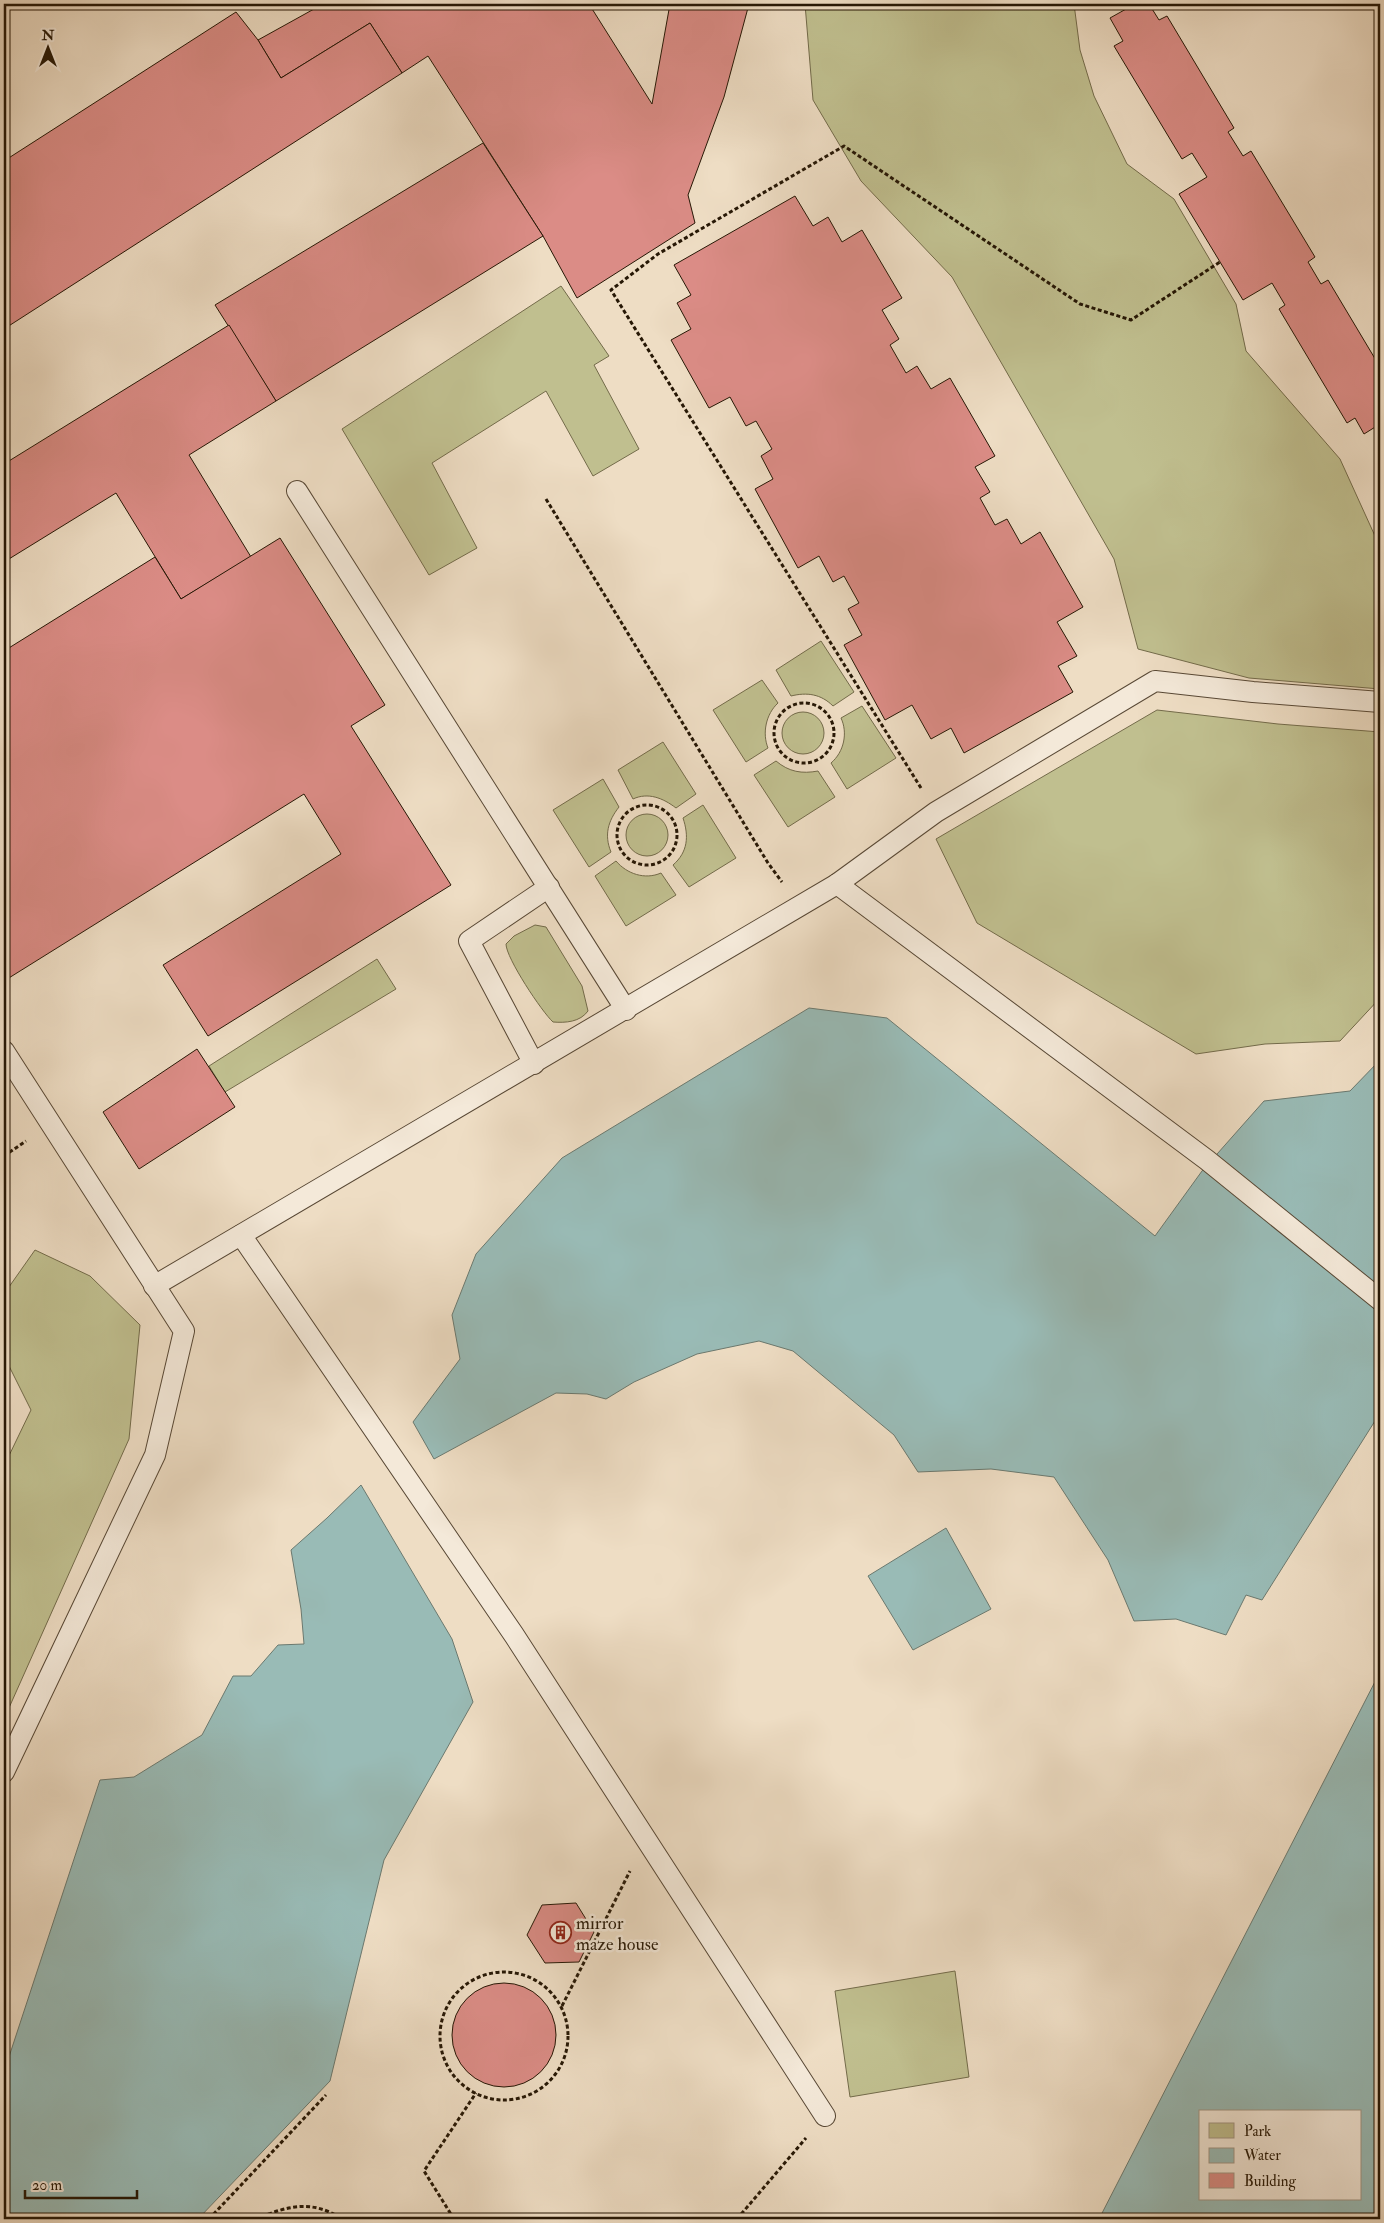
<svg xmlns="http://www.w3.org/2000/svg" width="1384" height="2223" viewBox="0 0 1384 2223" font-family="'IM FELL Double Pica',serif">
	<rect width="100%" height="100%" fill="#eeddc4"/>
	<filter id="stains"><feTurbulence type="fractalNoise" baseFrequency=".004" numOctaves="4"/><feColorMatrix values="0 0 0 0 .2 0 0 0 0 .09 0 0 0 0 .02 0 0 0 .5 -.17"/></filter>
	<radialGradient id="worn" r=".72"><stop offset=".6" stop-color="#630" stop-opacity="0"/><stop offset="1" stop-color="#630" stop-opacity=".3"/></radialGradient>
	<g fill="#c0bf8f" stroke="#736b4a">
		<polygon points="805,4 1074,4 1080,50 1094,96 1127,164 1174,199 1236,304 1246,351 1340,459 1380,547 1380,689 1249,678 1138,649 1114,559 952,277 861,181 813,100"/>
		<polygon points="561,286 609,356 594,365 639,449 593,476 546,391 432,463 477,548 429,575 342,429"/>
		<path d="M821,641L854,692L833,706C821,694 807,692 791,696L776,670Z"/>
		<path d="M762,680L778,703C766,714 762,733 768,748L746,762L713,710Z"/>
		<path d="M862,706L896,758L847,789L831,763C844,752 848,733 841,718Z"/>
		<polygon points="1157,710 1278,724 1380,732 1380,998 1340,1041 1265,1044 1196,1054 977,923 936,839"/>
		<circle cx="803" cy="733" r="21"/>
		<path d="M663,742L696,794L676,808C663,798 648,792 633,799L618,770Z"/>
		<path d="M776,761C789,772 802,774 818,771L835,797L788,827L754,775Z"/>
		<path d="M603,779L619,807C608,821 604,835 611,852L589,867L553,810Z"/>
		<path d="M703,805L736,858L689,887L673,865C688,852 689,836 683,818Z"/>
		<circle cx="647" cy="835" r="21"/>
		<path d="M616,861C627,874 645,880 661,873L676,895L626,926L595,876Z"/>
		<path d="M535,925L546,927L582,986L588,1011C580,1022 566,1023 553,1022C542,1012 506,958 506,944L514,936Z"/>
		<polygon points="377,959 396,989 225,1092 209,1066"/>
		<polygon points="35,1250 90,1276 140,1325 129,1439 4,1719 4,1466 31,1410 4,1356 4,1294"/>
		<polygon points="955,1971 969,2077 850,2097 835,1991"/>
	</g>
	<g fill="#99bbb6" stroke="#6b796f" fill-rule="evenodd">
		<polygon points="809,1008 887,1018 1155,1236 1202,1171 1264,1101 1350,1091 1380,1060 1380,1413 1262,1600 1246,1595 1226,1635 1176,1619 1134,1621 1108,1560 1054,1477 991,1469 918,1472 894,1435 793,1351 759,1341 697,1354 634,1382 606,1399 587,1394 556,1393 434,1459 413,1422 460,1359 452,1315 476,1254 562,1158"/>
		<polygon points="361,1485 452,1639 473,1702 384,1860 330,2081 198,2219 4,2219 4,2072 100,1780 134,1777 202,1735 233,1676 251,1676 278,1645 304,1644 301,1609 291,1550 327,1518"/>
		<polygon points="946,1528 991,1609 913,1650 868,1576"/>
		<path d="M1380,1672V2219H1099ZM1200,2112H1360V2199H1200Z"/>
	</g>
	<g fill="#db8c86" stroke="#261705">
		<polygon points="323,4 589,4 652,104 670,4 749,4 724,97 688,195 695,223 577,298 543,236 428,56 402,73 370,23 281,78 258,40"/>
		<polygon points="1135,4 1149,4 1159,20 1167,16 1234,128 1228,132 1243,156 1251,151 1315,257 1308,262 1321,284 1328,280 1380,367 1380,424 1364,434 1355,418 1347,423 1279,309 1285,305 1272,283 1243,300 1179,194 1207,177 1192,153 1182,159 1114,46 1123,41 1110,18"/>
		<polygon points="236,12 258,40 281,78 370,23 402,73 4,329 4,161"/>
		<polygon points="483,143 543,236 276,401 215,305"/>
		<polygon points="795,196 813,226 828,217 842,242 862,230 902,298 882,310 899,339 890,345 906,373 917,366 931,389 950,378 995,456 975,467 990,492 980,498 995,525 1007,519 1021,544 1040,532 1083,607 1057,622 1077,656 1058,666 1073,692 964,753 951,728 931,739 912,705 885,720 844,645 862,635 848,609 859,603 844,576 833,582 819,556 798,568 755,489 773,479 761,456 772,449 756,421 746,426 730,397 709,408 671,340 691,329 677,303 691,295 674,265"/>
		<polygon points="229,325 276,401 189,455 251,557 181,599 116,493 4,562 4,464"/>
		<polygon points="280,538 385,705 351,726 451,885 208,1036 163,965 341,854 304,794 4,981 4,651 155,557 181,599"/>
		<polygon points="197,1049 235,1107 139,1169 103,1112"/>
		<polygon points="576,1903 594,1932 579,1962 545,1963 527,1935 542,1905"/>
		<circle cx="504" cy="2035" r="52"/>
	</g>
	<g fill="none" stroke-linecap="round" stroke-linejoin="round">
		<defs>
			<g id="lane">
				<polyline points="297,491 626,1010"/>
				<polyline points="837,884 1207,1160 1380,1300"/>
				<polyline points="4,1051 184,1331 155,1455 4,1772"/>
				<polyline points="534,1064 469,941 549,887"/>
				<polyline points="241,1235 514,1635 825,2116"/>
				<polyline points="154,1286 837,884 936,812 1155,681 1253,692 1380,702"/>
			</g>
		</defs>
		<use href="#lane" stroke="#584835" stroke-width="22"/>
		<g stroke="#261705" stroke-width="3" stroke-dasharray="4 2.5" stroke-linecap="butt">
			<polyline points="546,499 768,863 782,882"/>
			<circle cx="804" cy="733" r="30"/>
			<polyline points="921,788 611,290 658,254 844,146 1080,304 1131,320 1220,262"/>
			<circle cx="647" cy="835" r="30"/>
			<polyline points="4,1156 26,1141"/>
			<circle cx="504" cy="2036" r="64"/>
			<polyline points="562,2006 630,1871"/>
			<polyline points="209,2219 326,2095"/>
			<path d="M256,2219C287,2206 312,2199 342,2219"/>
			<polyline points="454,2219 424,2171 476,2093"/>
			<polyline points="737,2219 806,2138"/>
		</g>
		<use href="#lane" stroke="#f4e9d9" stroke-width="20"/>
	</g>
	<defs>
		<symbol id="building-ring" viewBox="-11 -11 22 22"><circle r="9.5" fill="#f4e9d9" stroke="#8f2418" stroke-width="1.5"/><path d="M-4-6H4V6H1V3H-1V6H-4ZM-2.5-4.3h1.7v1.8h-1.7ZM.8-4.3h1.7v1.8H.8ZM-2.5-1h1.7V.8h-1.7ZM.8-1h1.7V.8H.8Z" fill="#8f2418"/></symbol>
	</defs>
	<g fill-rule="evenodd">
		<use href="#building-ring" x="548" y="1920" width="25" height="25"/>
	</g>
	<g text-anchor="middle" stroke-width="5" stroke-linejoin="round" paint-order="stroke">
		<g font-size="18" fill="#261705" stroke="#f4e9d9" text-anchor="start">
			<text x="576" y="1929">mirror<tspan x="576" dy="21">maze house</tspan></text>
		</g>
	</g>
	<rect width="1384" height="2223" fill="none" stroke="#eeddc4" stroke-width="20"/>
	<rect x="5" y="5" width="1374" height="2213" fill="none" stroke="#261705" stroke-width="2.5"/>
	<rect x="10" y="10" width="1364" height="2203" fill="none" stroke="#261705"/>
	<rect x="1199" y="2110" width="162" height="90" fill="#f4e9d9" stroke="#a29584"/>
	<rect x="1209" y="2123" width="25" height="15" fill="#c0bf8f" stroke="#a29584"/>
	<text x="1244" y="2136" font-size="15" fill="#261705">Park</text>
	<rect x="1209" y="2148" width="25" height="15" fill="#99bbb6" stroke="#a29584"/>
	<text x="1244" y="2160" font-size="15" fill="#261705">Water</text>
	<rect x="1209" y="2173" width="25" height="15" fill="#db8c86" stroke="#a29584"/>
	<text x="1244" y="2186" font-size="15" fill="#261705">Building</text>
	<g transform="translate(48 48)" stroke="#f4e9d9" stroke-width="4" paint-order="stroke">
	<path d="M0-4L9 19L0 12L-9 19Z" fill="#261705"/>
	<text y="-8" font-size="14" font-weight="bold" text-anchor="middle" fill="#261705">N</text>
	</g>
	<path d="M25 2190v8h112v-8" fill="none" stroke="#261705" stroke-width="2.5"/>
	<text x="32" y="2190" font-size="15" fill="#261705" stroke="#f4e9d9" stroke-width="4" paint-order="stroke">20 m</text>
	<rect width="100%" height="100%" filter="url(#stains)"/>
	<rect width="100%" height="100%" fill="url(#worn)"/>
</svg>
